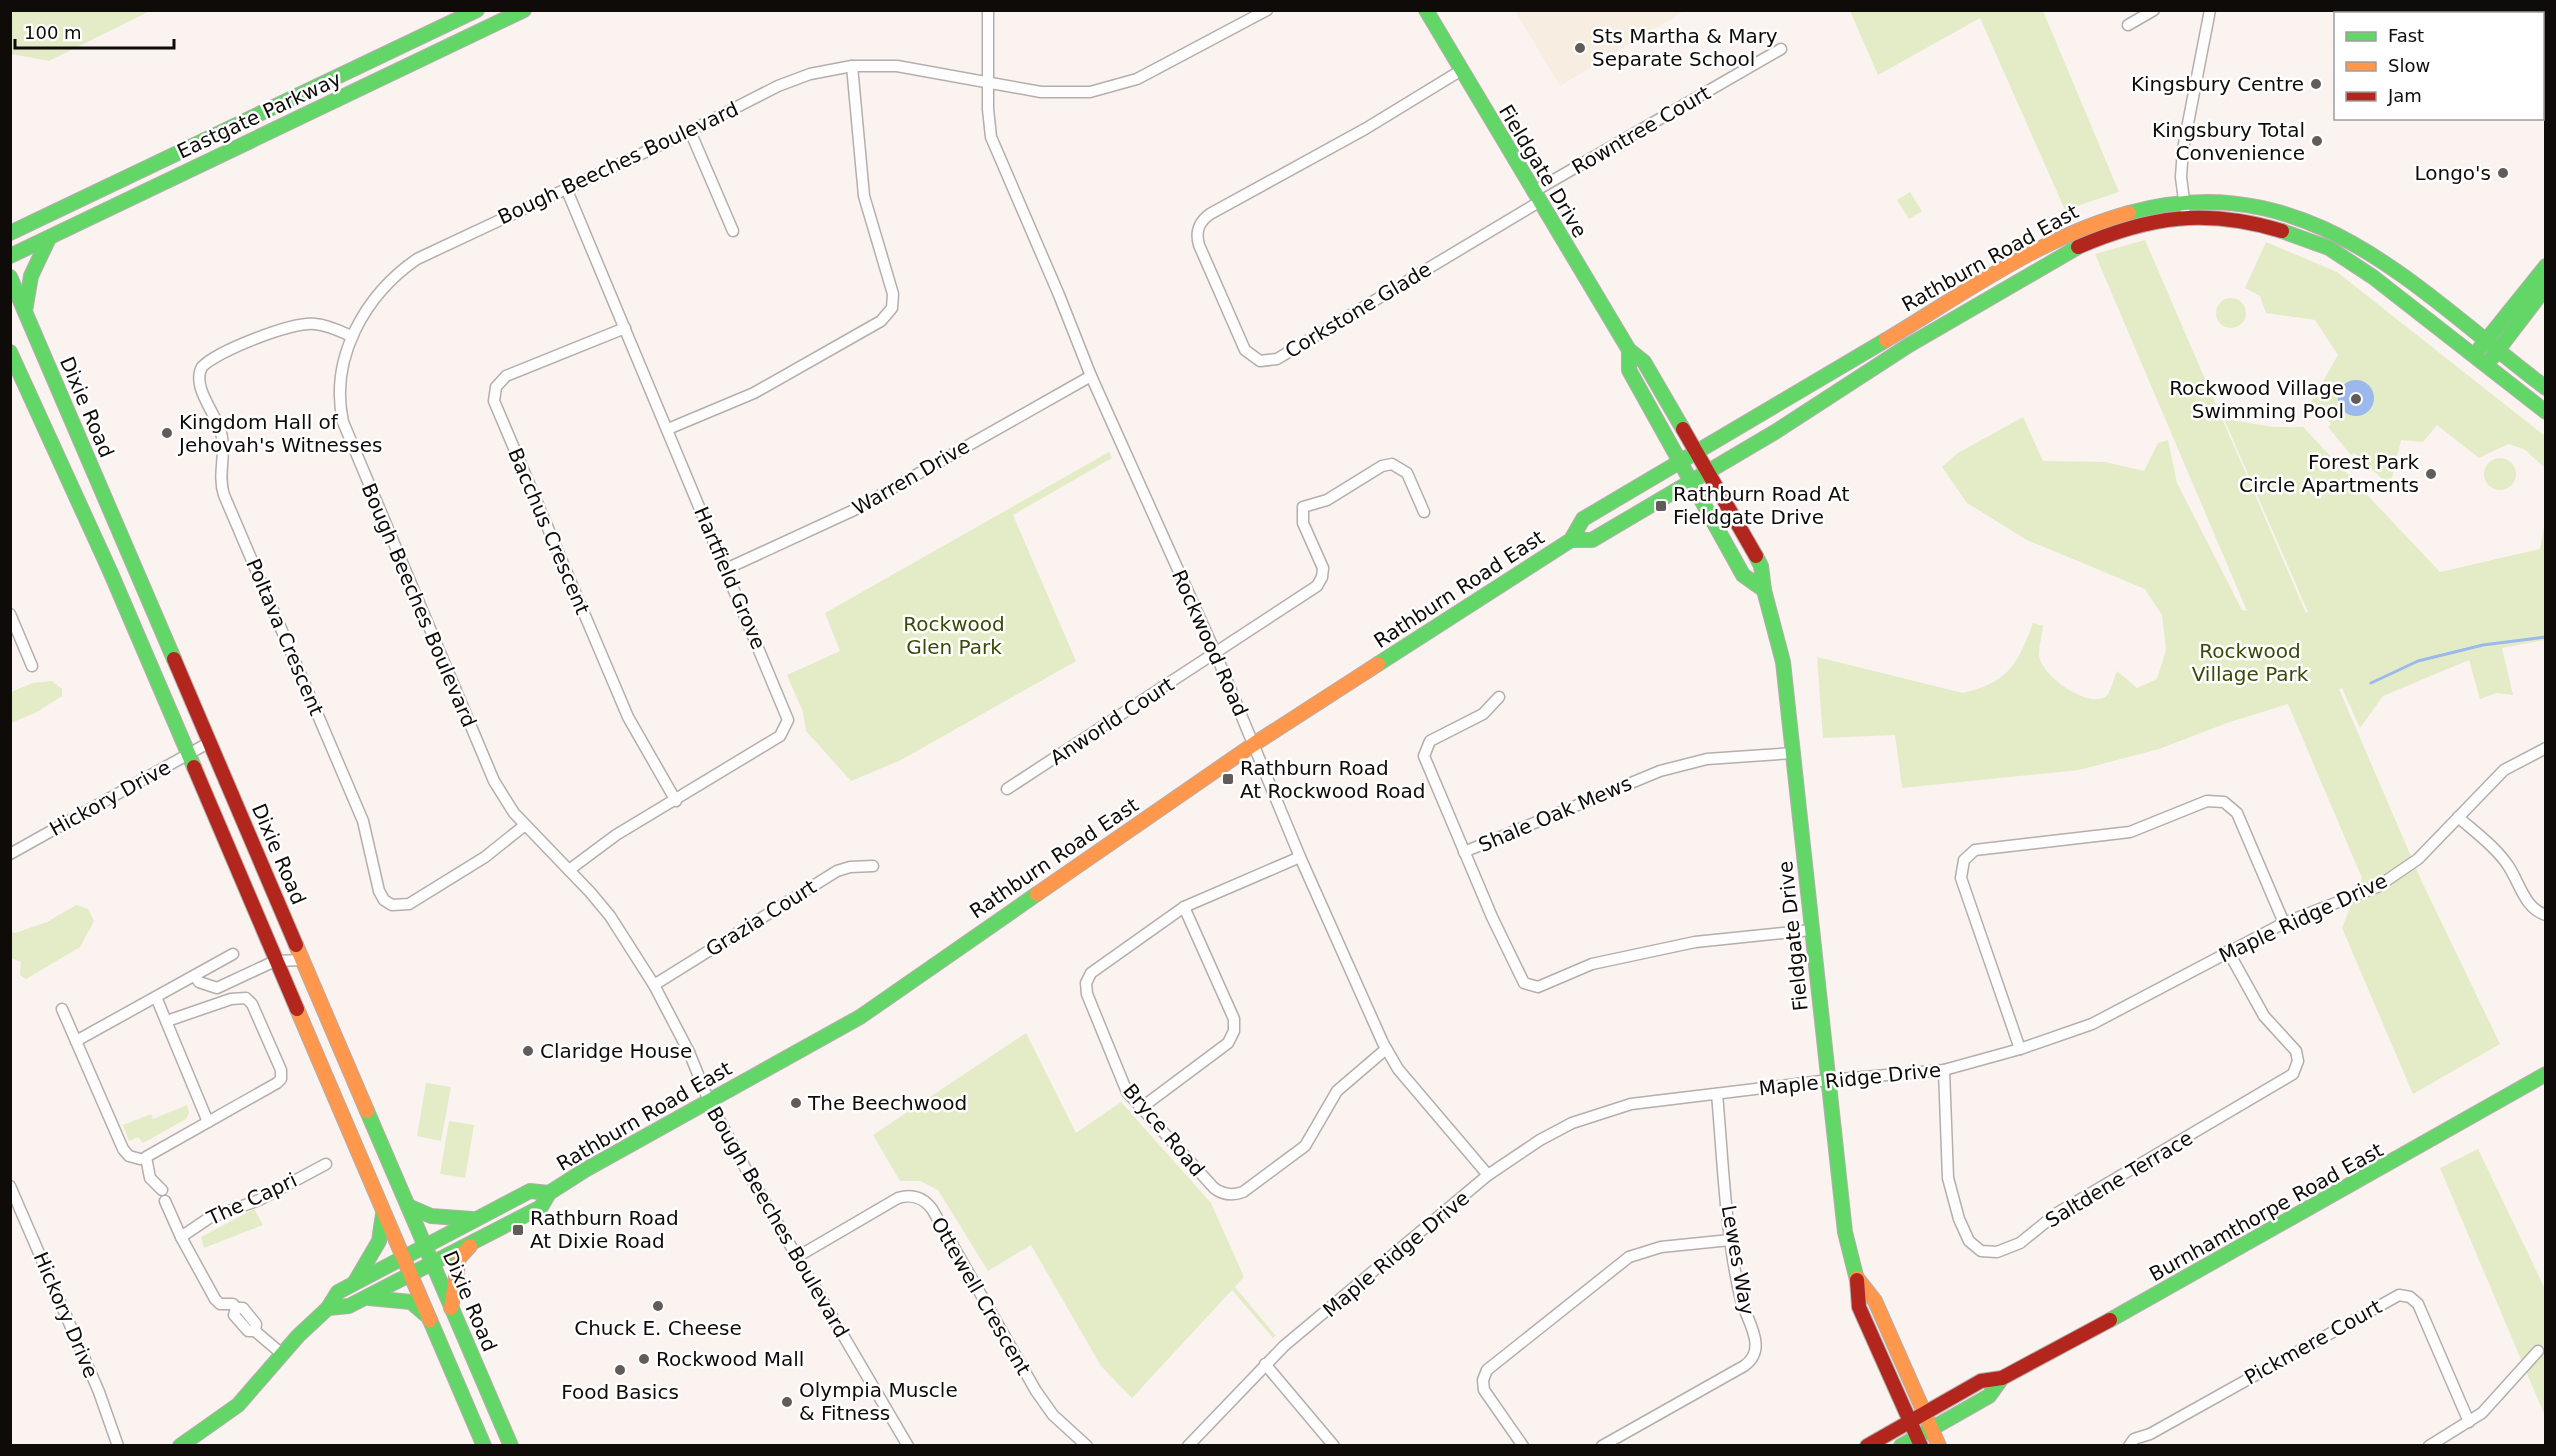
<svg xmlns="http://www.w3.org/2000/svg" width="2556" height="1456" viewBox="0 0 2556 1456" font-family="'DejaVu Sans',sans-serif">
	<rect width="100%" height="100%" fill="#faf3f0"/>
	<polygon fill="#f8ede1" points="1515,11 1684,11 1560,86"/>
	<g fill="#e3ecc6">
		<polygon points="10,11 11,10 150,11 49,61 11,54"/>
		<polygon points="1850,11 2043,11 2119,192 2065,210 1980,18 1878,75"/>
		<polygon points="1910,192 1922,211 1909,219 1897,200"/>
		<path d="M2145,240L2306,613L2308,612L2224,419L2274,427H2303L2440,572L2540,549L2545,522V640L2502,648L2513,695L2497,693L2480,699L2469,660L2383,696L2360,728L2342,688L2339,689L2422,882L2500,1044L2413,1094L2342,928L2362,878L2288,704L2227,723L2159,749L2079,770L1902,788L1895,735L1823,738L1817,657L1963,693C2008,683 2018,664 2033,623L2043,626C2042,635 2039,646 2039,655C2041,676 2087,708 2105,697C2111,694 2114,677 2117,671L2137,688L2157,679L2166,650L2162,615L2145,589L2027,540L1967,503L1942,467L1958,453L2023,417L2043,461L2105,462L2144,471L2158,443L2168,440L2177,483L2242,610L2247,611L2095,254Z"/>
		<polygon points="2266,242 2337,272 2545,436 2545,468 2524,449 2508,444 2479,458 2437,425 2423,442 2401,440 2390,486 2354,453 2351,455 2328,427 2331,424 2323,414 2309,406 2338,355 2315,320 2266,313 2260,296 2245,288"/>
		<circle cx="2231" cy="313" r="15"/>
		<polygon points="1109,452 1112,458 1013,515 1076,661 901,760 851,781 806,731 803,712 787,675 840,651 825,613"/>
		<circle cx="2500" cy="474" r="16"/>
		<polygon points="52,681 62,689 62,696 37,712 11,723 11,692 33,683"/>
		<polygon points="76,905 88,909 94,921 80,947 26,979 20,975 21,962 11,958 11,931 15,933 47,922"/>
		<polygon points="1026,1033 1076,1133 1121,1102 1211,1203 1244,1277 1235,1287 1276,1336 1273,1338 1232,1290 1132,1398 1101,1366 1031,1245 988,1271 938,1190 920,1181 900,1181 873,1135"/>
		<polygon points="426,1083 451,1087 441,1141 417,1136"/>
		<polygon points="187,1105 189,1113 186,1119 143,1143 138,1137 129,1141 123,1125 151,1114 153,1119"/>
		<polygon points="449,1121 474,1125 465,1178 440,1174"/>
		<polygon points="2478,1149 2545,1289 2545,1416 2440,1168"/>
		<polygon points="254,1209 263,1225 204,1248 201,1237"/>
	</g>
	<circle fill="#9bb9ec" cx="2356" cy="398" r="18"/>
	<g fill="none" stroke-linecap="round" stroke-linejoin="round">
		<polyline stroke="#9bb9ec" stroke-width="3" points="2371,683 2418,661 2483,645 2546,637"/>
		<defs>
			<g id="street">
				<polyline points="988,10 988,109 991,137 1059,295 1091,376 1215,652 1300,857 1383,1043 1398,1069 1488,1175"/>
				<polyline points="2128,25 2154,10"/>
				<path d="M1460,71L1365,129L1210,214C1199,222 1195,231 1199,245L1245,350L1260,361L1277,359L1539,202"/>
				<polyline points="690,131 733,231"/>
				<polyline points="566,188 788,720 780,736 616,835 569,870"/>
				<polyline points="1533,192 1781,49"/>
				<polyline points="2185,208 2181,177 2183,149 2210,10"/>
				<polyline points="625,328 506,376 496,387 494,401 628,717 676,801"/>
				<path d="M351,336C340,331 328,325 315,324C293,321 217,351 202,367C191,387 216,413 221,433C227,453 217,474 224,495L363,821L379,891L384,900L392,905L409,904L485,857L525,825"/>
				<polyline points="668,429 754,393 881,321 892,308 893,294 864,196 852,66"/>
				<polyline points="726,569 854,510 1091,376"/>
				<polyline points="10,614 32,666"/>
				<polyline points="1499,697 1483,714 1430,741 1424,756 1492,917 1524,983 1538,987 1592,964 1695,942 1811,930"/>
				<polyline points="1007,789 1317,586 1322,577 1323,568 1303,523 1303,507 1327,500 1382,466 1392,464 1407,473 1424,512"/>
				<path d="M2458,817C2475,832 2497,848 2509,867C2520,884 2525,909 2546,915"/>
				<polyline points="1464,852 1660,771 1707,759 1794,753"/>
				<polyline points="10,854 210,742"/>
				<path d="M1300,857L1184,907L1091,973L1086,983L1087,994L1127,1092L1214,1188C1223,1195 1232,1196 1243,1192L1305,1146L1337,1091L1386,1049"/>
				<polyline points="195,976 199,982 217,988 275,961 302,960"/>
				<polyline points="654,985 837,871 850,867 873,866"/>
				<polyline points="156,997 208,1122"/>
				<polyline points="62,1009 123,1149 129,1156 140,1159"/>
				<polyline points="76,1041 233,954"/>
				<polyline points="2020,1049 1961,878 1964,860 1975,850 2130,832 2207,801 2224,802 2237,813 2284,923"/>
				<polyline points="1944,1070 1948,1178 1959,1219 1969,1241 1981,1251 1997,1252 2020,1243 2057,1213 2293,1074 2298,1061 2296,1051 2264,1016 2228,951"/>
				<polyline points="1141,1108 1228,1043 1234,1031 1234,1019 1184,907"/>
				<polyline points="10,1186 99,1392 118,1446"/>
				<polyline points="162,1190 150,1178 146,1157 277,1083 281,1079 281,1070 252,1004 246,998 231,999 167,1021"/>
				<polyline points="165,1201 181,1237 215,1299 220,1304 233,1304 236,1308 234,1315 248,1331 255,1331"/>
				<polyline points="181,1237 209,1218 259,1200 326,1164"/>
				<path d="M797,1257L898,1198C912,1194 923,1197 932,1209L1036,1391L1053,1415L1087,1446"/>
				<polyline points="236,1308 243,1308 256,1324 255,1331"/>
				<polyline points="255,1331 282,1354"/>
				<polyline points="1265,1364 1334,1446"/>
				<path d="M908,1446L748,1173L708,1099L689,1052L654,985L610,916L590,892L514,813L494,781L343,422C329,358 365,295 417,259L690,131L778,86L810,74L852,66H897L1041,92H1090L1137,79L1267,10"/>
				<polyline points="1188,1446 1284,1346 1488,1175 1540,1140 1572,1123 1631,1104 1829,1080 1944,1070 2020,1049 2092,1024 2284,923 2377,887 2418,859 2504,770 2546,748"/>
				<polyline points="1523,1446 1484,1390 1483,1380 1487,1370 1629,1257 1661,1247 1730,1240"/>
				<path d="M1602,1446L1744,1366C1770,1348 1745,1319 1740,1296C1725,1230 1723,1161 1717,1094"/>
				<polyline points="2129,1446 2134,1439 2150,1434 2399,1295 2410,1297 2418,1304 2469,1422"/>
				<polyline points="2429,1446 2482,1413 2538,1351"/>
			</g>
			<g id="fast">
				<polyline points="1426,10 1629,350 1644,362 1683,429"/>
				<path d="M2129,213C2308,164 2416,290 2546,388"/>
				<polyline points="2282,231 2329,248 2373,277 2546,412"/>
				<polyline points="10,233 477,10"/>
				<polyline points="10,256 524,10"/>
				<polyline points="10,277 174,659"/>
				<polyline points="25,311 31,276 49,238"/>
				<polyline points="2480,348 2546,266"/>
				<polyline points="1629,350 1629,370 1743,575 1764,590"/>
				<polyline points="10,352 110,571 194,767"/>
				<polyline points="2491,359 2546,287"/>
				<polyline points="1571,540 1592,540 1775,432 1909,345 2078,247"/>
				<polyline points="1756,556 1761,566 1764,590 1783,662 1845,1232 1857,1280"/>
				<polyline points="1378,664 1571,540 1583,519 1886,340"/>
				<polyline points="367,1111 511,1446"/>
				<polyline points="408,1206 431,1216 472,1219"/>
				<polyline points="355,1282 379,1241 383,1214"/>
				<polyline points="369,1298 411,1302 426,1315"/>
				<polyline points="328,1308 349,1306 541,1207 549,1193 585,1170 860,1017 1037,894"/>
				<polyline points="430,1320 484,1446"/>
				<polyline points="2110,1320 2546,1074"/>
				<polyline points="180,1446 238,1405 298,1336 328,1308 338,1292 530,1191 549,1193"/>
				<polyline points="1901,1446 1989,1396 2002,1378"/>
			</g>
			<g id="slow">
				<path d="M1886,340C1963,294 2041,237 2129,213"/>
				<polyline points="1037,894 1254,744 1378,664"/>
				<polyline points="296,945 367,1111"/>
				<polyline points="297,1009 430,1320"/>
				<polyline points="1857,1278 1875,1301 1939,1446"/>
				<polyline points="451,1308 459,1258 470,1246"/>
			</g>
			<g id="jam">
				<path d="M2078,247C2150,216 2205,208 2282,231"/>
				<polyline points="1683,429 1756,556"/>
				<polyline points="174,659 296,945"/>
				<polyline points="194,767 297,1009"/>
				<polyline points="1857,1280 1859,1307 1921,1446"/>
				<polyline points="1867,1446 1981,1381 2002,1378 2110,1320"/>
			</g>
		</defs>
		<use href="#street" stroke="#b4aeac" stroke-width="13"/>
		<use href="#fast" stroke="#b4aeac" stroke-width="16"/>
		<use href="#slow" stroke="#b4aeac" stroke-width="16"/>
		<use href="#jam" stroke="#b4aeac" stroke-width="16"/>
		<use href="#street" stroke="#fefdfd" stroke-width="10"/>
		<use href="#fast" stroke="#63d668" stroke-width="14"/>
		<use href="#slow" stroke="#ff974d" stroke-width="14"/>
		<use href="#jam" stroke="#b3261e" stroke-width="14"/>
	</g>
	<g fill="#615c5a" stroke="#fff" stroke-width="2">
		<circle cx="1580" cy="48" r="6"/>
		<circle cx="2316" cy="84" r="6"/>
		<circle cx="2317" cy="141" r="6"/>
		<circle cx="2503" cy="173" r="6"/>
		<circle cx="2356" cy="399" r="6"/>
		<circle cx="167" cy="433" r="6"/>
		<circle cx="2431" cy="474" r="6"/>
		<rect x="1655" y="500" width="12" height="12" rx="3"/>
		<rect x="1222" y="773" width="12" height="12" rx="3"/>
		<circle cx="528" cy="1051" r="6"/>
		<circle cx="796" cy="1103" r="6"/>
		<rect x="512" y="1224" width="12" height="12" rx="3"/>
		<circle cx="658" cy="1306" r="6"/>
		<circle cx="644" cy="1359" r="6"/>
		<circle cx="620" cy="1370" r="6"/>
		<circle cx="787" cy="1402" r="6"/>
	</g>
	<g text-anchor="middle" stroke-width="5" stroke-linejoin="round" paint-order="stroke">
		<g font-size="20" fill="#0f0b09" stroke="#fff" text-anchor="start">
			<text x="1592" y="43">Sts Martha &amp; Mary<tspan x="1592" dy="23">Separate School</tspan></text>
			<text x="2304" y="91" text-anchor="end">Kingsbury Centre</text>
			<text x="2305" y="137" text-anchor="end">Kingsbury Total<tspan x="2305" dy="23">Convenience</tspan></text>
			<text x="2491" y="180" text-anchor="end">Longo's</text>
			<text x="2344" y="395" text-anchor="end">Rockwood Village<tspan x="2344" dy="23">Swimming Pool</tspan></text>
			<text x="179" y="429">Kingdom Hall of<tspan x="179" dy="23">Jehovah's Witnesses</tspan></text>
			<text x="2419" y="469" text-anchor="end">Forest Park<tspan x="2419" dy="23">Circle Apartments</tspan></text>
			<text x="1673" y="501">Rathburn Road At<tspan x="1673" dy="23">Fieldgate Drive</tspan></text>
			<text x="1240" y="775">Rathburn Road<tspan x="1240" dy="23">At Rockwood Road</tspan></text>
			<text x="540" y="1058">Claridge House</text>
			<text x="808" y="1110">The Beechwood</text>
			<text x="530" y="1225">Rathburn Road<tspan x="530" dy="23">At Dixie Road</tspan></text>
			<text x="658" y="1335" text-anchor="middle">Chuck E. Cheese</text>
			<text x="656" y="1366">Rockwood Mall</text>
			<text x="799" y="1397">Olympia Muscle<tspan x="799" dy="23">&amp; Fitness</tspan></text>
			<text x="620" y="1399" text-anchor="middle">Food Basics</text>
		</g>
		<g font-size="20" fill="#0f0b09" stroke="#fff">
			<text transform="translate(259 115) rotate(-25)" y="7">Eastgate Parkway</text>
			<text transform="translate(1641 130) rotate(-30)" y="7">Rowntree Court</text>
			<text transform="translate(618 163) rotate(-25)" y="7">Bough Beeches Boulevard</text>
			<text transform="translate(1543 171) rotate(59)" y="7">Fieldgate Drive</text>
			<text transform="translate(1990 258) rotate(-29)" y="7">Rathburn Road East</text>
			<text transform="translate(1358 310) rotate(-31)" y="7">Corkstone Glade</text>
			<text transform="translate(87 407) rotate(67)" y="7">Dixie Road</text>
			<text transform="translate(911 477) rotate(-30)" y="7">Warren Drive</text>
			<text transform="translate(549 531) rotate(67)" y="7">Bacchus Crescent</text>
			<text transform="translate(730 578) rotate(67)" y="7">Hartfield Grove</text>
			<text transform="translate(1459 589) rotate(-33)" y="7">Rathburn Road East</text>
			<text transform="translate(419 605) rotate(67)" y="7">Bough Beeches Boulevard</text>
			<text transform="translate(285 637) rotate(67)" y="7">Poltava Crescent</text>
			<text transform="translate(1210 643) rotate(66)" y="7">Rockwood Road</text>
			<text transform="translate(1112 721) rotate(-33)" y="7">Anworld Court</text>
			<text transform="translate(110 798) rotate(-29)" y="7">Hickory Drive</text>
			<text transform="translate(1555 814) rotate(-23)" y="7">Shale Oak Mews</text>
			<text transform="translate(279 854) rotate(67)" y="7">Dixie Road</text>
			<text transform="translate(1054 858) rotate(-34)" y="7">Rathburn Road East</text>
			<text transform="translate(761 918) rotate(-32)" y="7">Grazia Court</text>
			<text transform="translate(2303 918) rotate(-25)" y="7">Maple Ridge Drive</text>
			<text transform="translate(1793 936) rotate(-96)" y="7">Fieldgate Drive</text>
			<text transform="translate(1850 1079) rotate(-6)" y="7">Maple Ridge Drive</text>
			<text transform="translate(644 1116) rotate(-30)" y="7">Rathburn Road East</text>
			<text transform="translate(1164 1130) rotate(50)" y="7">Bryce Road</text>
			<text transform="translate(2119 1179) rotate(-31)" y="7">Saltdene Terrace</text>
			<text transform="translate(252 1199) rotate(-25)" y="7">The Capri</text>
			<text transform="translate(2266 1212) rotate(-29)" y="7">Burnhamthorpe Road East</text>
			<text transform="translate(778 1222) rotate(60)" y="7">Bough Beeches Boulevard</text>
			<text transform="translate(1396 1254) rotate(-40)" y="7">Maple Ridge Drive</text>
			<text transform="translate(1738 1260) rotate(80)" y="7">Lewes Way</text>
			<text transform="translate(981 1296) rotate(60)" y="7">Ottewell Crescent</text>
			<text transform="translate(470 1301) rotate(67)" y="7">Dixie Road</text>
			<text transform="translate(66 1315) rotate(67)" y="7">Hickory Drive</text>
			<text transform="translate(2313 1342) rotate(-29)" y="7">Pickmere Court</text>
		</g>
		<g font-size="20" fill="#394a06" stroke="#fff">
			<text x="954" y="631">Rockwood<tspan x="954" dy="23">Glen Park</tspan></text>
			<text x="2250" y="658">Rockwood<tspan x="2250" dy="23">Village Park</tspan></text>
		</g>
	</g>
	<rect width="2556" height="1456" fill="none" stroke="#0f0b09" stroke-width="24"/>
	<rect x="2334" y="12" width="210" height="108" fill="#ffffff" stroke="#9f9d9d" stroke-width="1.5"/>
	<rect x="2346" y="32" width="30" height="9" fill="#63d668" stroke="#9f9d9d" stroke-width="1.5"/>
	<text x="2388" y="42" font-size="18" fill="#0f0b09">Fast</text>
	<rect x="2346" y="62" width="30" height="9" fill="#ff974d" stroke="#9f9d9d" stroke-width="1.5"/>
	<text x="2388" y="72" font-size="18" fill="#0f0b09">Slow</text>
	<rect x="2346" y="92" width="30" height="9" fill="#b3261e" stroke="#9f9d9d" stroke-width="1.5"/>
	<text x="2388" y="102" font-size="18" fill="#0f0b09">Jam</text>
	<path d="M15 39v9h159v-9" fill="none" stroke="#0f0b09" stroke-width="3"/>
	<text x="24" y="39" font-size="18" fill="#0f0b09" stroke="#ffffff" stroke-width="4.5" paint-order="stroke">100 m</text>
</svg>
